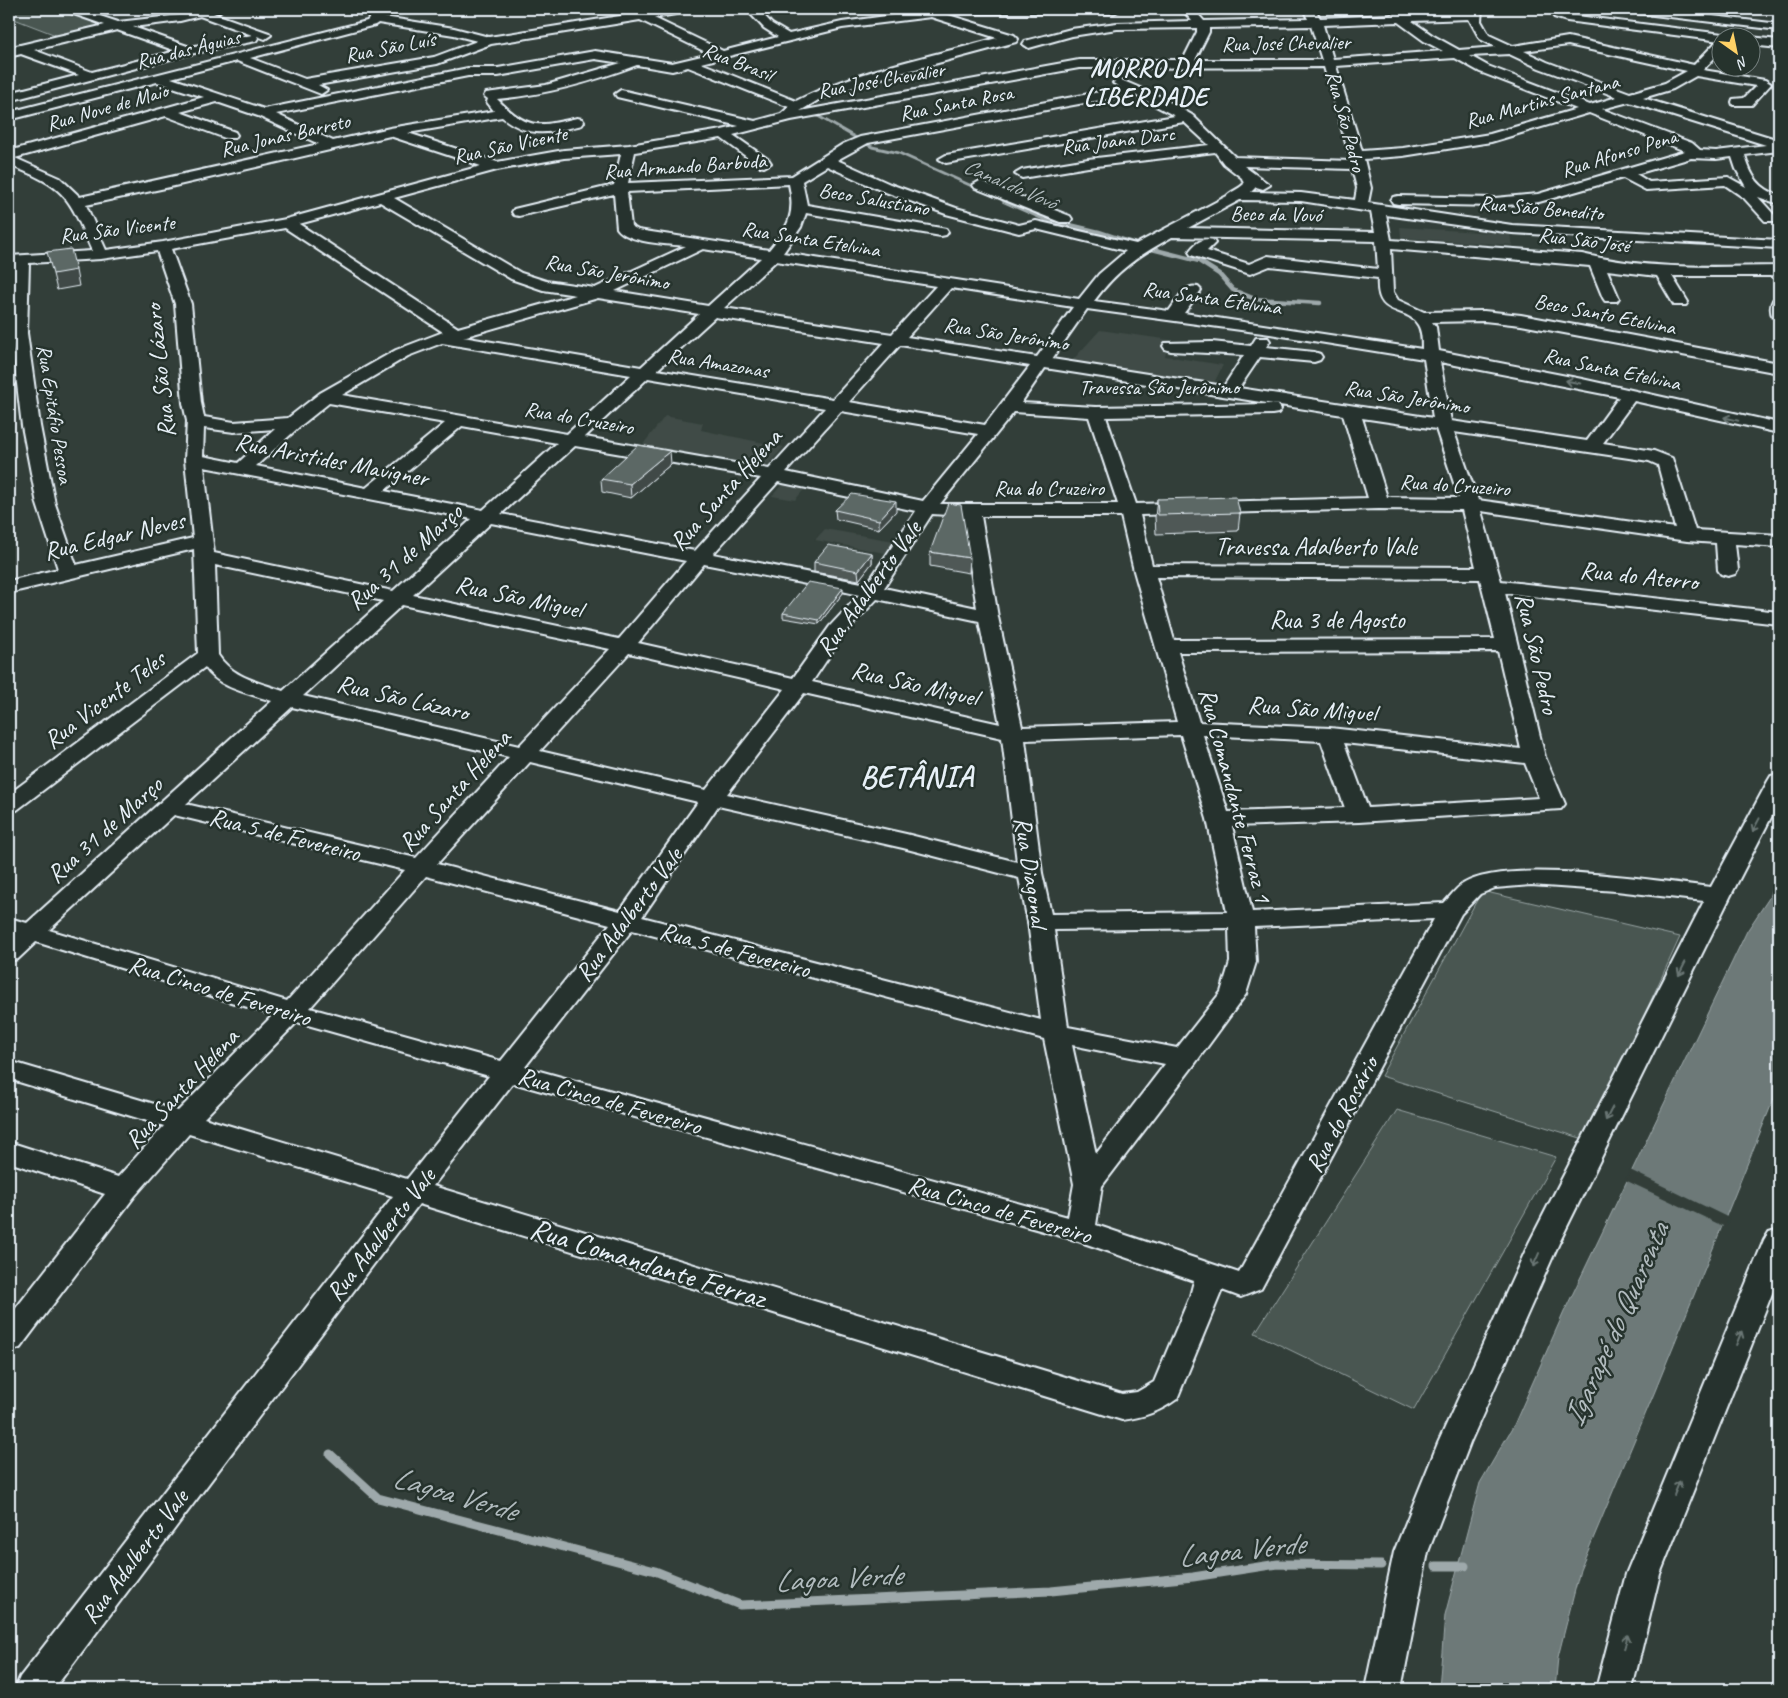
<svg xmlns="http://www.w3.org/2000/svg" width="1788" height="1698" viewBox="0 0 1788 1698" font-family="Caveat,sans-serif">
	<rect width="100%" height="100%" fill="#323e39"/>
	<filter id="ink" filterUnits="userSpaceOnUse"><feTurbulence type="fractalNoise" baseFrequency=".02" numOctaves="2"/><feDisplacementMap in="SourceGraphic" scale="10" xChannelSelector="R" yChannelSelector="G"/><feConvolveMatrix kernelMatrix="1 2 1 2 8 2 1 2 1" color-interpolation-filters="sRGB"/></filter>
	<g filter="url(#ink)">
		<g fill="#3f4b46">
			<polygon points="1400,227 1510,234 1512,245 1401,238"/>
			<polygon points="1100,330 1171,340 1165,356 1223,365 1214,383 1070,363"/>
			<polygon points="665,416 703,423 701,430 784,447 764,469 641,447"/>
			<polygon points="784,482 807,486 795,500 772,496"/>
			<polygon points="825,529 894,541 885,553 815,540"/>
		</g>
		<g fill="#495651" stroke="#98a4a4">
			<polygon points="9,9 59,9 107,26 61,37 9,17"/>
			<polygon points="1482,891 1680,937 1587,1140 1381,1076"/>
			<polygon points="1397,1110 1556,1157 1414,1410 1255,1333"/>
		</g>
		<polygon fill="#6d7978" stroke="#9ea9ab" points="1779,863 1779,1086 1655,1391 1580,1570 1558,1657 1555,1689 1439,1689 1445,1615 1480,1483 1514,1425 1564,1312 1747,931 1769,898"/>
		<polygon fill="#323e39" points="1630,1170 1729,1218 1725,1227 1625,1180"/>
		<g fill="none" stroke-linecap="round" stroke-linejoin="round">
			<polyline stroke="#9ea9ab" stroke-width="3" points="797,104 872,147 899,153 1007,202"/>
			<g stroke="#9ea9ab" stroke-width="4.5">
				<polyline points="1004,201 1045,219 1099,232 1135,244"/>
				<polyline points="1144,247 1199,261 1219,274 1233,290 1255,299 1320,303"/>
			</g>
			<g stroke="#9ea9ab" stroke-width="9">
				<polyline points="330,1454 378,1498 655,1571 740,1605 1051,1591 1193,1577 1278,1564 1381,1565"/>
				<polyline points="1436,1566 1465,1566"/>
			</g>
			<defs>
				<g id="minor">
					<path d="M63,9H79L118,22L180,15L190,12L191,9H222L220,11L213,13L269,33L271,35L265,39L257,36L258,38L256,41L190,54L9,101V93L79,75L21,54L9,57V49L16,46L105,25L65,11ZM200,16L252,35L190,47L133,27L180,21ZM117,30L176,51L92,72L34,50Z"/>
					<polygon points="345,9 364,9 366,11 360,14 347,11"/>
					<path d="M374,9H386L387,13L384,17L454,28L489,37L632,14L633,12L692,9L686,12L654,18L723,51L778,37L764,28L746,9H758L772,24L789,34L842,22L923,11L921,9L1120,10L1114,13H942L1014,35L1018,39L1016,42L867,82L820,99L800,111L1079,60H1183L1197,32V28L1117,29L1072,36L1029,48L1023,44L1025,41L1071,29L1117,23L1192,21L1186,14L1192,11L1196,12L1204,21L1308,19L1303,9H1315L1320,18L1390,15L1396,12L1403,15L1470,12V9H1482L1481,21L1489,35L1513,46L1568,37L1694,65L1716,42H1720V52L1703,70L1765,80L1771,84L1752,105H1733L1732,102L1733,99L1744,98L1756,86L1696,76L1673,89L1643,98L1779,140V151L1745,155C1750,175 1759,189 1779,195V204L1758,197L1777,218L1775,221H1765L1744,198L1725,185L1646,190L1623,178L1539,202L1495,206L1398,204L1393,203L1391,200L1393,197L1398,196L1495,198L1538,194L1685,151L1589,113L1491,142L1403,156L1364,159L1371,188L1368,203L1512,225L1779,240V248L1512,233L1386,215L1391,240L1582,254C1648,270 1712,267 1779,266V276H1672L1688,302L1686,305H1674L1657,276L1607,270L1619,298L1617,301H1605L1603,298L1590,266L1391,249L1393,292L1398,300L1424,312L1484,311L1521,315L1779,363V373L1521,325L1484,321L1432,322L1436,327L1439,351L1582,379L1779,423V433L1634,401L1603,443L1654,451L1672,458L1695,530L1779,535V547L1735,544L1738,570L1735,574L1728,576L1721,574L1718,570L1716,543L1687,541L1481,511L1501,581L1779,612V624L1505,593L1545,757L1565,804L1561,809L1359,822L1232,826L1252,912L1444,903C1450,897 1456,888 1463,884C1505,857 1658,881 1711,887L1768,781L1771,776L1779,774V802L1731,895L1559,1243L1470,1443L1428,1552L1401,1689H1365L1394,1552L1438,1443L1529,1243L1704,901L1616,891L1531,885L1495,888L1480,894L1461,914L1261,1289L1241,1297L1222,1290L1177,1399C1161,1411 1142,1418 1122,1420L419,1204L54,1689H15L20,1677L393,1196L189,1134L134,1197L20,1348L9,1351V1317L105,1194L9,1162V1142L118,1177L164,1126L9,1079V1061L178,1111L273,1015L36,942L18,959L9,961V939L13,935L9,934V918L27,923L272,701C249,693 219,689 205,667L17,810L9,812V794L198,653L194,549L9,593V581L58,569L37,504L22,426L11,333L14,264H9V256L92,251C68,195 67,188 9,165V151L204,97L157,82L9,120V112L367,21L375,12ZM931,17L997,38C933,56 854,71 796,101L701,63L842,28ZM1469,19L1480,39L1496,47L1459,50L1432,35L1412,21ZM640,20L710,54L672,63L595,51L498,68H468L264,109L171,78L237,61L321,94L327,90L318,85L437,64L491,44ZM1398,22L1424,41L1443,51L1333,59L1323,25ZM378,23L454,35L477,41L434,57L305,79L250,58L375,25ZM1311,26L1322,60H1195L1209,32V28ZM1568,45L1687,71L1665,83L1630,93L1547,62L1524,51ZM1509,54L1539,68L1617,97L1590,105L1488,66L1470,56ZM1455,58L1480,72L1577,109L1490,134L1403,148L1362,151L1336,66ZM595,59L621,63L546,85L486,93L484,96L488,99L487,102L494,111L390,128L333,141L276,114L468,76H498ZM637,65L672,71L688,67L789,107L781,114L755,121L621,90L615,94L617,97L739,126L722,130L629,145L564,150L497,162L408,133L502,117C530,139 549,133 582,125L584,122L582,119L577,118C537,127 528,130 497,99C546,95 592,82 637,65ZM1324,67L1351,161L1235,157L1192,115L1159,96L1119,79L1113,83L1121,88L860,137L843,144L792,176L628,183L635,152L721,138L759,166L764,167L771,163L769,160L733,135L791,120L1079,68ZM1133,94L1175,116L946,155L939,159L946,163L1184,122L1209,145L1088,159L1022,170L1015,174L1022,178L1088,167L1215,152L1224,164L1242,178L1244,184C1239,189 1230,192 1227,196L1136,244L1036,221L1019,225L956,208L890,184L837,160L868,143ZM217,102L258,116L319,144L80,197L60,178L15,158L166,116L225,138H235L237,135L235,132L180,112ZM1629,102L1766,145L1716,151L1700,150L1692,143L1602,109ZM390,136L481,166L286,219L163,242L106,250L86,205L170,187ZM621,154L614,185L514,209L512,212L514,215L519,216L614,194L617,228C627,243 668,244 686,246L595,288L546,281L521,273L394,198L497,170L564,158ZM1732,157L1736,169L1746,187L1728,177L1649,182L1636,174L1691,158L1716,159ZM827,166L880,190L946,214L1019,233L1036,229L1126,251L1099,274L1079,299L783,253L801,227L806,213L941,236L946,235L948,232L946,229L941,228L807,205L802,181ZM1244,166L1352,169L1357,188L1355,200L1301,193L1251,192L1256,187L1263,189L1270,185ZM789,184C796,216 788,227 769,250L638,230L631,226L627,192ZM1240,200L1301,201L1371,212L1375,232L1188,228ZM380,202L511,279L543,290L576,295L458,328L299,224ZM285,228L443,332L396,350L320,393L288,418L234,422L204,417L201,403L191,304L171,249ZM1172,237L1376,241L1378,269L1268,256L1249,264L1207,251L1215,243L1213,240C1203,237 1194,244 1189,252L1191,255L1250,274L1270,266L1378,278C1375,320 1406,304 1418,325C1422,331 1422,341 1422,349L1184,313L1201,290L1198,287C1184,283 1177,301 1169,311L1094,301C1117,270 1139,255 1172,237ZM703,249L761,258L708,306L615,291ZM157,251L175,304L183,403L187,421L185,460L193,538L76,565L55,504L40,426L27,333L29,263L101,259ZM776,261L936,286L892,334L724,308ZM951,288L1073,307L1037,357L907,337ZM598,298L699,314L641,367L463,337ZM1087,309L1270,334L1424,359L1433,418L1239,388L1260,357L1314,362L1320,360L1322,357L1320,354L1314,352L1266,347L1270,341L1268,338H1256L1251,346L1212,342L1165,343L1163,346L1165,349L1171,351L1244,355L1224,386L1052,359ZM715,317L884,343L833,399L657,370ZM442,343L631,375L567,434L342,395L408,356ZM900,345L1030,366L985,425L849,402ZM1440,362L1619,397L1587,441L1451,421ZM1045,368L1343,415L1368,498L1136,504L1106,417L1272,414L1278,413L1281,409L1278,405L1272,404L1096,407L1021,403ZM648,378L825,408L769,469L585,437ZM329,403L445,423L366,488L256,466L299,427ZM841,411L978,434L923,501L786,472ZM1014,412L1089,417L1118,504H940ZM1362,418L1436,429L1459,498L1387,497ZM462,426L557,443L483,510L384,491ZM204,428L234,432L275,429L238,463L203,456ZM1454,432L1649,461L1658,465L1675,528L1478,500ZM575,446L761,478L695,551L501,514ZM204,467L472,519L393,591L214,553ZM778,482L916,511L867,584L713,554ZM1379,509L1462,510L1476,567L1152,565L1140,515ZM932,514L962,516L977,608L884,588ZM981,516H1121L1134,571L1177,722L1022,727L998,617ZM491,523L686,561L619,639L413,595ZM704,564L842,591L859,595L830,626L793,678L638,643ZM215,565L383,601L283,691C259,682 233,678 218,655ZM1156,577L1480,579L1495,639L1174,640ZM877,599L979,621L1000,724L812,682L844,634ZM402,605L610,649L519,746L303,696ZM1498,651L1521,749L1330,728L1199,722L1178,652ZM629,653L785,689L706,790L540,751ZM804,693L1002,738L1017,862L906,834L727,794ZM292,707L509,757L416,858L186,804ZM1181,735L1207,819L1227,912L1051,914L1042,873L1025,740ZM1203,735L1321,741L1345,808L1228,812ZM1344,743L1525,763L1539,798L1368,808ZM530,762L698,802L620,911L437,864ZM718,806L903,848L1019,878L1028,922L1041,1020L642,917ZM174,815L405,870L287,1001L49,930ZM426,876L610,924L501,1061L310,1008ZM1434,919L1239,1273L1096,1225L1102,1186L1194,1065L1246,994L1256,962L1254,927ZM1229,928L1230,962L1221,992L1177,1048L1068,1027L1054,930ZM632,930L1044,1039L1074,1184L1068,1217L525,1067ZM297,1022L489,1076L407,1179L204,1118ZM1072,1045L1165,1064L1096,1154ZM513,1083L1075,1240L1194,1281L1190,1296L1154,1382L1137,1392L1122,1394L433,1186Z"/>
					<polygon points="1553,9 1565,9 1564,13 1569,15 1723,34 1729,38 1720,38 1720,41 1567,21 1554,17"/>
					<polygon points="1622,9 1655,9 1779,24 1779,30 1628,12"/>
					<polygon points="1750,37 1779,40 1779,48 1750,45"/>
					<polygon points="980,181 1070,216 1072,219 1070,222 1060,222 975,188 973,185"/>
					<path d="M1779,298V319L1773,317C1770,312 1770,305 1773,300Z"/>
					<polygon points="1779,1229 1779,1276 1660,1574 1632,1689 1596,1689 1626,1574 1764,1240 1769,1232"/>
				</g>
			</defs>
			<use href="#minor" stroke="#e8f1f8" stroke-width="4"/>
			<use href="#minor" fill="#26332d" fill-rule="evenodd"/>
		</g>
		<g fill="#4f5957" stroke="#e8f1f8">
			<polygon points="671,464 631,498 602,492 601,479"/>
			<polygon points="1157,499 1240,513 1238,531 1156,534 1155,517"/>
			<polygon points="835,510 896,511 879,529 836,519"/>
			<polygon points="930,552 970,558 969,573 930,566"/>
			<polygon points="872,553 872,563 859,580 814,572 814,562"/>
			<polygon points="843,593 819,624 783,618 783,613"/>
		</g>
		<g fill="#404947" stroke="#e8f1f8">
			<polygon points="75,265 79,286 57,290 53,274"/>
			<polygon points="670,451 671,464 631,498 630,484"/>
			<polygon points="896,501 896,511 879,529 879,520"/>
			<polygon points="872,553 872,563 859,580 858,571"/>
			<polygon points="843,588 843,593 819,624 819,620"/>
		</g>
		<g fill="#5c6865" stroke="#e8f1f8">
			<polygon points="71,249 76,270 53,274 47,252"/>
			<polygon points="638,445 670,451 630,484 601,479"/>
			<polygon points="852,494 896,501 879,520 835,510"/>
			<polygon points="1236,497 1240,513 1158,515 1157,499"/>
			<polygon points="948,503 961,505 970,558 930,552"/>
			<polygon points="828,545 872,553 858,571 814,562"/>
			<polygon points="808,582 843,588 819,620 783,613"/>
		</g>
		<defs><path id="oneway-shaft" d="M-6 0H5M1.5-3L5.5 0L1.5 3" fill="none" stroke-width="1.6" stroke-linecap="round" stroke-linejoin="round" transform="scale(1.25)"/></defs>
		<g stroke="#6a7674">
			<use href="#oneway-shaft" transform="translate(1573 382) rotate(-169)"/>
			<use href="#oneway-shaft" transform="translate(1731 419) rotate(-167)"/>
			<use href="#oneway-shaft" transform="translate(1756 825) rotate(118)"/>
			<use href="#oneway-shaft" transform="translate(1682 969) rotate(117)"/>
			<use href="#oneway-shaft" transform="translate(1609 1114) rotate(117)"/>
			<use href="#oneway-shaft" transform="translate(1536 1260) rotate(114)"/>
			<use href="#oneway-shaft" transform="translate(1739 1338) rotate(-68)"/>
			<use href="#oneway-shaft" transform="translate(1677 1488) rotate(-68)"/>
			<use href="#oneway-shaft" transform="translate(1626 1642) rotate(-76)"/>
		</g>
	</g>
	<g text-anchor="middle" stroke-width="5" stroke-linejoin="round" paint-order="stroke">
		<g font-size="21" fill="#e8f1f8" stroke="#26332d">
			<text transform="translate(1286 43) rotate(-1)" y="7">Rua José Chevalier</text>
			<text transform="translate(390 47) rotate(-11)" y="7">Rua São Luís</text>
			<text transform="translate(188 49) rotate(-14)" y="7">Rua das Águias</text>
			<text transform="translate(738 62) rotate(21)" y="7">Rua Brasil</text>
			<text transform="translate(881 80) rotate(-10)" y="7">Rua José Chevalier</text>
			<text transform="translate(1542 101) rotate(-15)" y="7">Rua Martins Santana</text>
			<text transform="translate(956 103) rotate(-11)" y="7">Rua Santa Rosa</text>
			<text transform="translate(107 107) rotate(-16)" y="7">Rua Nove de Maio</text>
			<text transform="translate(1346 121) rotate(75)" y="7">Rua São Pedro</text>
			<text transform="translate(285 135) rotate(-13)" y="7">Rua Jonas Barreto</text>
			<text transform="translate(1118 140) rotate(-7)" y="7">Rua Joana Darc</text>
			<text transform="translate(510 145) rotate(-12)" y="7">Rua São Vicente</text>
			<text transform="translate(1619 153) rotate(-17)" y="7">Rua Afonso Pena</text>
			<text transform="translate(685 166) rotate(-4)" y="7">Rua Armando Barbuda</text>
			<text transform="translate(874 199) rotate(10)" y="7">Beco Salustiano</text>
			<text transform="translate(1541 208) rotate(5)" y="7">Rua São Benedito</text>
			<text transform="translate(1276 214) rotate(1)" y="7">Beco da Vovó</text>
			<text transform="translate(117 229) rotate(-7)" y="7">Rua São Vicente</text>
			<text transform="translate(811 239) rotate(9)" y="7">Rua Santa Etelvina</text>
			<text transform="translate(1584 240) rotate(7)" y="7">Rua São José</text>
			<text transform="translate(607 272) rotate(10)" y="7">Rua São Jerônimo</text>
			<text transform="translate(1212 298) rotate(8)" y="7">Rua Santa Etelvina</text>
			<text transform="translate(1605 314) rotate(11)" y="7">Beco Santo Etelvina</text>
			<text transform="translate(1006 334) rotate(9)" y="7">Rua São Jerônimo</text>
			<text transform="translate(718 363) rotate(9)" y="7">Rua Amazonas</text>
			<text transform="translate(1612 369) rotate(12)" y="7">Rua Santa Etelvina</text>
			<text x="1159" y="394">Travessa São Jerônimo</text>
			<text transform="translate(1407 397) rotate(9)" y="7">Rua São Jerônimo</text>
			<text transform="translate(55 414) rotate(81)" y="7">Rua Epitáfio Pessoa</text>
			<text transform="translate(579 418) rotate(10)" y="7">Rua do Cruzeiro</text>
			<text transform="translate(1455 485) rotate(4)" y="7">Rua do Cruzeiro</text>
			<text x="1049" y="495">Rua do Cruzeiro</text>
		</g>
		<g font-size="21" font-style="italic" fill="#b1bbbe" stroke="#26332d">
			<text transform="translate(1010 184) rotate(23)" y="7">Canal do Vovô</text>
		</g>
		<g font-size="25" font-weight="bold" letter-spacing="1" fill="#e8f1f8" stroke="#26332d">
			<text x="1146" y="76">MORRO DA<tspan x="1146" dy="29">LIBERDADE</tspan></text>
		</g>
		<g font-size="25" fill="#e8f1f8" stroke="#26332d">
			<text transform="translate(159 371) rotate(-96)" y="9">Rua São Lázaro</text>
			<text transform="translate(332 459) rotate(11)" y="9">Rua Aristides Mavigner</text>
			<text transform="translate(725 489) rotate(-48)" y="9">Rua Santa Helena</text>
			<text transform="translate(114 535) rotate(-13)" y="9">Rua Edgar Neves</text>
			<text x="1316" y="555">Travessa Adalberto Vale</text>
			<text transform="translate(404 556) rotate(-42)" y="9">Rua 31 de Março</text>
			<text transform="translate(1639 575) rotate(6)" y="9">Rua do Aterro</text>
			<text transform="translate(868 588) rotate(-54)" y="9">Rua Adalberto Vale</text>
			<text transform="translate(519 596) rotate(12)" y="9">Rua São Miguel</text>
			<text x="1337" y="628">Rua 3 de Agosto</text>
			<text transform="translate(1538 653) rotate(77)" y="9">Rua São Pedro</text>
			<text transform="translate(915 683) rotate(13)" y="9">Rua São Miguel</text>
			<text transform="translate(403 697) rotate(13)" y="9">Rua São Lázaro</text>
			<text transform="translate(104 699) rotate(-37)" y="9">Rua Vicente Teles</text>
			<text transform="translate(1312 708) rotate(4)" y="9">Rua São Miguel</text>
			<text transform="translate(454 790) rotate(-48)" y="9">Rua Santa Helena</text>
			<text transform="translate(1236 795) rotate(75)" y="9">Rua Comandante Ferraz 1</text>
			<text transform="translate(104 829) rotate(-42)" y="9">Rua 31 de Março</text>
			<text transform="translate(285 834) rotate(14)" y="9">Rua 5 de Fevereiro</text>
			<text transform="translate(1032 872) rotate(81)" y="9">Rua Diagonal</text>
			<text transform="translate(628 914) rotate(-53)" y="9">Rua Adalberto Vale</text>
			<text transform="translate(735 949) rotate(15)" y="9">Rua 5 de Fevereiro</text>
			<text transform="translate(220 990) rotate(17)" y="9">Rua Cinco de Fevereiro</text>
			<text transform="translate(181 1088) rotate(-47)" y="9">Rua Santa Helena</text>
			<text transform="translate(610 1100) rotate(16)" y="9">Rua Cinco de Fevereiro</text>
			<text transform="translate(1341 1114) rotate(-62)" y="9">Rua do Rosário</text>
			<text transform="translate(1000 1209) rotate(16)" y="9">Rua Cinco de Fevereiro</text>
			<text transform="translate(380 1234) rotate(-52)" y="9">Rua Adalberto Vale</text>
			<text transform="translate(134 1556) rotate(-53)" y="9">Rua Adalberto Vale</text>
		</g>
		<g font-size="30" font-weight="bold" letter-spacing="1" fill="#e8f1f8" stroke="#26332d">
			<text x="917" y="787">BETÂNIA</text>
		</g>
		<g font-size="30" fill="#e8f1f8" stroke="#26332d">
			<text transform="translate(648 1263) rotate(17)" y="10">Rua Comandante Ferraz</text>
		</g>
		<g font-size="31" font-style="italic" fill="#b1bbbe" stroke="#26332d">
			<text transform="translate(1615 1324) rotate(-66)" y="11">Igarapé do Quarenta</text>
			<text transform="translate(455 1493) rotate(16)" y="11">Lagoa Verde</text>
			<text transform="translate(1241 1549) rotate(-6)" y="11">Lagoa Verde</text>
			<text transform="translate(838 1577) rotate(-3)" y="11">Lagoa Verde</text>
		</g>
	</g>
	<rect width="1788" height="1698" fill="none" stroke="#26332d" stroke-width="30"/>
	<rect x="15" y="15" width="1758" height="1668" fill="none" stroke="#e8f1f8" stroke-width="2" filter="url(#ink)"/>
	<g transform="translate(1736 52) rotate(147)"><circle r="24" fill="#26332d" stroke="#747f7e"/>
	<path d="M0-4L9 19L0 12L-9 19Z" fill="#ffd166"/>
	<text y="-8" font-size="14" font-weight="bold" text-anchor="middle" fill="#e8f1f8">N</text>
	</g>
</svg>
